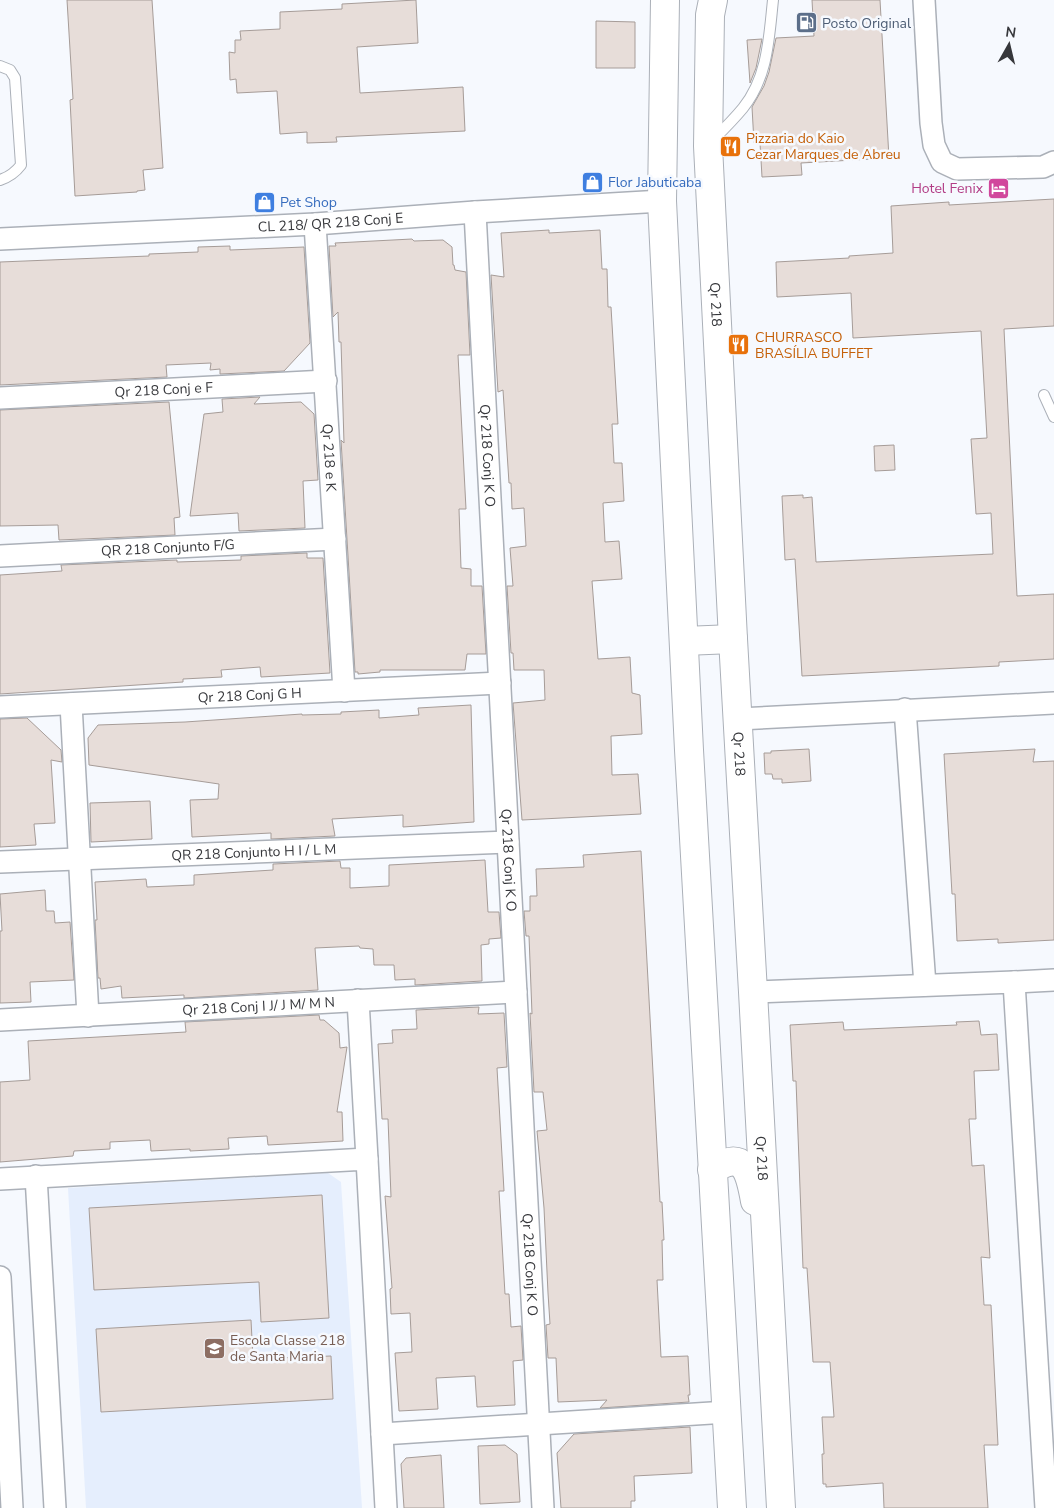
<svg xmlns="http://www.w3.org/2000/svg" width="1054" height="1508" viewBox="0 0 1054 1508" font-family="'Nunito Sans',sans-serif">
	<rect width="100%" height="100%" fill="#f6f9fe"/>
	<polygon fill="#e5eefd" points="328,1173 341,1182 362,1508 86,1508 68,1188"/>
	<g fill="#e7ddd9" stroke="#a69c98">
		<polygon points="67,0 152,0 163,168 143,170 145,190 137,191 137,192 75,196 70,100 73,99"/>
		<polygon points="416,0 418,43 357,47 360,93 463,87 465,131 336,137 337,142 307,143 307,132 280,134 277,91 237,93 236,79 230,80 229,52 235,53 235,40 241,40 240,31 280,29 280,12 342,9 342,4"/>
		<polygon points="812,0 880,0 889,158 801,163 802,175 762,177 760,143 754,143 752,107 764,86 769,72 776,38 814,36"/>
		<polygon points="596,21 635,22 635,68 596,68"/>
		<polygon points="762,39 756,68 750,83 747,40"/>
		<polygon points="1054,199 1054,326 1004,329 1017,596 1054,594 1054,659 999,662 999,666 802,676 795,559 785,560 782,496 803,495 803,498 812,497 816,562 993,554 991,513 976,514 971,439 987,438 981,331 853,338 851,293 777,297 776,262 849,258 849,256 893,253 891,206 949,202 949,205"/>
		<polygon points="549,230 549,233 600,230 602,269 607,269 608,307 611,307 618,424 612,424 614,463 622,463 624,501 603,503 605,542 619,541 622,579 592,581 598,659 630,657 632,693 640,695 642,734 611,736 612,775 638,774 641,814 522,820 513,703 545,700 544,670 514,670 513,653 511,653 507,586 513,586 510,548 526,546 524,508 512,509 511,483 509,483 503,390 498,392 491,275 504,277 501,233"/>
		<polygon points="412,239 414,241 443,240 452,247 453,265 454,265 455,270 466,272 470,355 458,355 466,509 459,509 461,568 471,569 471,586 482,586 486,654 467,654 465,670 380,670 380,672 358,674 358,672 355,672 341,440 344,443 341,342 339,342 338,312 333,317 329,246 336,246 335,243"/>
		<polygon points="230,246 230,250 304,247 310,343 284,371 220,374 220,369 210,370 211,363 166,365 167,377 0,385 0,262 149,256 149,254 198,252 198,247"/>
		<polygon points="260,397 254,404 301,402 314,414 318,480 303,481 305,528 239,531 238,513 190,516 204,414 223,412 222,399"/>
		<polygon points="169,402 180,517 174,518 175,535 59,540 58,525 0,526 0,410"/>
		<polygon points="894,445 895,470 875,471 874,446"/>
		<polygon points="307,553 307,558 323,558 330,673 261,677 260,667 221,670 222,677 183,679 183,682 0,694 0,575 62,571 61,565 177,560 177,562 241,560 241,556"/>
		<polygon points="471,705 474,822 403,827 403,815 332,819 335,836 271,839 271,833 192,837 190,800 218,799 219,784 89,765 88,738 98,725 185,722 302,714 302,715 341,714 341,712 379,710 379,718 419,715 418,708"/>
		<polygon points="27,718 61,750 62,762 51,760 55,823 34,824 36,845 0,847 0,719"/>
		<polygon points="809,749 811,781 782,783 782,779 773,779 772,774 765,774 764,753 771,753 771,751"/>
		<polygon points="1035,749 1033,762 1054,761 1054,940 998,943 998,939 957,941 955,894 952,894 944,754"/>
		<polygon points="150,801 152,839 91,842 90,803"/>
		<polygon points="641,851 660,1202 662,1202 664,1240 662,1240 663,1280 657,1280 661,1357 688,1356 690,1395 688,1395 689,1402 600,1408 607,1400 558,1402 556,1358 548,1358 546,1325 550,1324 548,1293 544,1208 537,1131 547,1130 543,1092 534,1092 530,1013 532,1014 529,936 526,936 524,911 530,911 530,896 537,896 536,869 584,867 583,855"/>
		<polygon points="485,860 488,912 499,912 501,938 489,939 489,944 481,945 482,981 415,985 415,979 395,980 394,965 374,965 373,949 360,948 359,946 315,948 318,990 184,998 184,995 122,998 121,986 101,989 100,978 98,978 95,920 97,920 95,882 146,879 147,887 194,885 194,875 273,870 273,864 340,861 341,868 350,868 350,888 389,886 389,865"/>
		<polygon points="45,890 46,911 54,911 55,923 70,922 74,980 30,982 31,1002 0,1003 0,931 2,931 0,894"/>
		<polygon points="479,1007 478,1014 504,1013 507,1067 497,1068 504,1191 499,1191 505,1294 509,1294 511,1327 521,1326 523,1360 513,1361 515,1405 477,1407 475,1376 436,1378 438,1409 399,1411 395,1353 412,1352 410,1313 391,1314 390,1289 392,1288 385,1196 391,1197 388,1119 382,1119 378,1044 393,1043 392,1030 417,1029 416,1010"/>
		<polygon points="319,1015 320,1020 324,1020 339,1033 340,1048 347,1047 337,1112 342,1112 343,1141 268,1145 267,1136 228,1138 229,1149 190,1151 190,1149 151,1151 150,1140 110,1142 110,1149 74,1151 73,1156 0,1162 0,1082 30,1080 28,1041 186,1032 185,1022"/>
		<polygon points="979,1021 981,1035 997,1034 999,1070 974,1071 976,1119 969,1119 972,1166 984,1165 990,1258 981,1257 984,1305 991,1305 998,1445 984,1445 988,1508 884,1508 883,1483 826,1487 826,1484 823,1484 822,1454 824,1454 822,1417 834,1417 830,1362 813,1362 807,1268 803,1268 796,1081 793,1081 790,1025 843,1022 844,1030 957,1025 956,1022"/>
		<polygon points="322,1195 329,1318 261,1322 259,1282 94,1290 89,1208"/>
		<polygon points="251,1320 253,1359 331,1356 333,1399 101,1412 96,1329"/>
		<polygon points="690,1427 692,1473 634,1476 635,1501 631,1501 631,1508 561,1508 557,1453 574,1434"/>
		<polygon points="505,1445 517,1454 520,1502 480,1504 478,1446"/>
		<polygon points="441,1455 444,1508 404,1508 401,1464 406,1458"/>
	</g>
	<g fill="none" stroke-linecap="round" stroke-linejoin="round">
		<defs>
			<g id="lane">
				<path d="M0,66L10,70L15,78L21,165C15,173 9,177 0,180"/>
				<path d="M714,139C724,129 734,119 743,108C768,77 769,37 773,0"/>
				<polyline points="1044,395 1054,417"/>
			</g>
			<g id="street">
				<polyline points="924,0 931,123 934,145 942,162 957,169 1043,167 1054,162"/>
				<path id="s1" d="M475,212L543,1508"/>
				<path id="s2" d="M315,224L344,691"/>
				<path id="s3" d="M0,239L315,224L475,212L662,201"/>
				<path id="s4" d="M0,398L326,381"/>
				<path id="s5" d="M0,556L335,539"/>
				<polyline points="71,704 88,1016"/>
				<path id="s6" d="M0,707L500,683"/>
				<polyline points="905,709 925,985"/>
				<polyline points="738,719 1054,703"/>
				<path id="s7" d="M0,862L508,842"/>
				<polyline points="1014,982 1054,980"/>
				<polyline points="753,992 1014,982 1046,1508"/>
				<polyline points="358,1000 367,1159"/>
				<path id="s8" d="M0,1020L516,992"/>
				<polyline points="36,1176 55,1508"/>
				<polyline points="0,1179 367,1159 386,1508"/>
				<polyline points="0,1277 12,1508"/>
				<polyline points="382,1434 727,1412"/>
			</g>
			<g id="secondary">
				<polyline points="665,0 662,201 689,750 732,1508"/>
				<path id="s9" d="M713,0L710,15L708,146L733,639L753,992L781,1508"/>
				<polyline points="684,641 733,639"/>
				<path d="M712,1170C745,1148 750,1173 755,1201"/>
			</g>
		</defs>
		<use href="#lane" stroke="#abb0b8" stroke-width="12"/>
		<use href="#street" stroke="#abb0b8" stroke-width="24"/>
		<use href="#secondary" stroke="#abb0b8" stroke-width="30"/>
		<use href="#lane" stroke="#fff" stroke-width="10"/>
		<use href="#street" stroke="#fff" stroke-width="21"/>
		<use href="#secondary" stroke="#fff" stroke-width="28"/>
	</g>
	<defs>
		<symbol id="fuel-square" viewBox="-11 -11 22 22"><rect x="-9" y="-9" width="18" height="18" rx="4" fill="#5c6f8a" stroke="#f6f9fe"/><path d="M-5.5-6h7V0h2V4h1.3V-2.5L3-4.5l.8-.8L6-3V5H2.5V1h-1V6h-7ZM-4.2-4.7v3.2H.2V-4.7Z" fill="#fff"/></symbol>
		<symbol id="restaurant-square" viewBox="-11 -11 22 22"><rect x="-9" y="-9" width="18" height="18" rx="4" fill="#e8710a" stroke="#f6f9fe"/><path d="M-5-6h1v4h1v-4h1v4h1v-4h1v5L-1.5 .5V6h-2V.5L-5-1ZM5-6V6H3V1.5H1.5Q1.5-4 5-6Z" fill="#fff"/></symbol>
		<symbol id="shop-square" viewBox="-11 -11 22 22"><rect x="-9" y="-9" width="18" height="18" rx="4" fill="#3f7fe0" stroke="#f6f9fe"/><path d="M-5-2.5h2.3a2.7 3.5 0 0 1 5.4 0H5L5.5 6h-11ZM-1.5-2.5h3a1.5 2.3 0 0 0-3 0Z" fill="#fff"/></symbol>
		<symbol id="hotel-square" viewBox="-11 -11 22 22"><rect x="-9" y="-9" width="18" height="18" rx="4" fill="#d1479c" stroke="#f6f9fe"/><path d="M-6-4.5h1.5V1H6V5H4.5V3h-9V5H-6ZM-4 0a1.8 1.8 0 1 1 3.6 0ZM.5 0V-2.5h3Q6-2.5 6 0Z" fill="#fff"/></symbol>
		<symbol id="school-square" viewBox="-11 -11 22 22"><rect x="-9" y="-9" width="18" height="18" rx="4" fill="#8d6e63" stroke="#f6f9fe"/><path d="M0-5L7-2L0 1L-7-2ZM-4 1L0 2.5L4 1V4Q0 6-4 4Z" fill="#fff"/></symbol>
	</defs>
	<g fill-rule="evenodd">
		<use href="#fuel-square" x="794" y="10" width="25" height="25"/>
		<use href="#restaurant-square" x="718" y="134" width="25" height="25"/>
		<use href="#shop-square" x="580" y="170" width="25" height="25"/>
		<use href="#hotel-square" x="986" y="176" width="25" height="25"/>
		<use href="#shop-square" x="252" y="190" width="25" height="25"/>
		<use href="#restaurant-square" x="726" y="332" width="25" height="25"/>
		<use href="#school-square" x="202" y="1336" width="25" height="25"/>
	</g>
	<g text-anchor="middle" stroke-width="5" stroke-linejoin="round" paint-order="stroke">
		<g font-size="14" fill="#4e5e75" stroke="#f6f9fe" text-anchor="start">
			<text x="822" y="28">Posto Original</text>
		</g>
		<g font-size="14" fill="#c56008" stroke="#f6f9fe" text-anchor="start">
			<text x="746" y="143">Pizzaria do Kaio<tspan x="746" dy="16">Cezar Marques de Abreu</tspan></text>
			<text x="755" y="342">CHURRASCO<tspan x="755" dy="16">BRASÍLIA BUFFET</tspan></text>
		</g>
		<g font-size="14" fill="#366cbe" stroke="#f6f9fe" text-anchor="start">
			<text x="608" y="187">Flor Jabuticaba</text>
			<text x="280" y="207">Pet Shop</text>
		</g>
		<g font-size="14" fill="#b23c85" stroke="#f6f9fe" text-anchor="end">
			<text x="983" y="193">Hotel Fenix</text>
		</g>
		<g font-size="14" fill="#36373b" stroke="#f6f9fe">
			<text dy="5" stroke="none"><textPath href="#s3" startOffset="331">CL 218/ QR 218 Conj E</textPath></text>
			<text dy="5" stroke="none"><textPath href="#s9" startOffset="305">Qr 218</textPath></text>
			<text dy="5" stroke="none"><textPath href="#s4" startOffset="164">Qr 218 Conj e F</textPath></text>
			<text dy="5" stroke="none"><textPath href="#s1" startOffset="244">Qr 218 Conj K O</textPath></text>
			<text dy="5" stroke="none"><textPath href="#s2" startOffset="234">Qr 218 e K</textPath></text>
			<text dy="5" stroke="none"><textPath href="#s5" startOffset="168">QR 218 Conjunto F/G</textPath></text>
			<text dy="5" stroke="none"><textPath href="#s6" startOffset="250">Qr 218 Conj G H</textPath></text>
			<text dy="5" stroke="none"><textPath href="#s9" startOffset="755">Qr 218</textPath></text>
			<text dy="5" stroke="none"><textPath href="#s7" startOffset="254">QR 218 Conjunto H I / L M</textPath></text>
			<text dy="5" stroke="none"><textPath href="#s1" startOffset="649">Qr 218 Conj K O</textPath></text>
			<text dy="5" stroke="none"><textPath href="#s8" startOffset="259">Qr 218 Conj I J/ J M/ M N</textPath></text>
			<text dy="5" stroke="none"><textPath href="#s9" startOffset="1160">Qr 218</textPath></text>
			<text dy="5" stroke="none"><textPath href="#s1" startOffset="1054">Qr 218 Conj K O</textPath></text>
		</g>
		<g font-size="14" fill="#785e54" stroke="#f6f9fe" text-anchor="start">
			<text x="230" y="1345">Escola Classe 218<tspan x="230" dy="16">de Santa Maria</tspan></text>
		</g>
	</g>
	<g transform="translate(1009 45) rotate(8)" stroke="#f6f9fe" stroke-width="4" paint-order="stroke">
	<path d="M0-4L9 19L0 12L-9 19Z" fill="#36373b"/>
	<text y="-8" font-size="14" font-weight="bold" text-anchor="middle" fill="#36373b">N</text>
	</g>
</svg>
